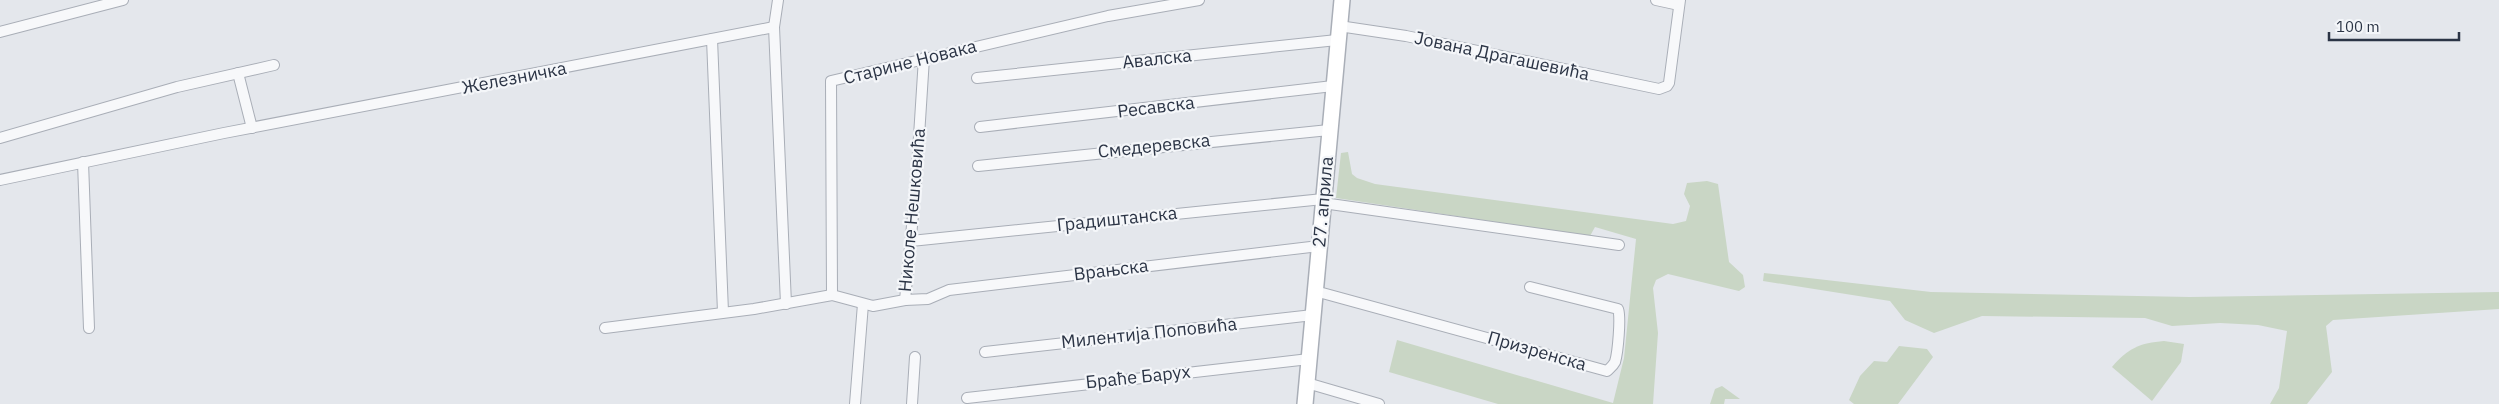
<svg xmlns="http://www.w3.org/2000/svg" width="2499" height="404" viewBox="0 0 2499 404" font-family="'IBM Plex Sans',sans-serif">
	<rect width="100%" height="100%" fill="#e4e7ec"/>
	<g fill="#c9d6c5">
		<polygon points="1348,152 1352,174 1357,178 1375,184 1673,224 1686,221 1690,206 1684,194 1687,183 1707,181 1718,184 1729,262 1743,275 1745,287 1739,291 1668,274 1656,280 1653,288 1658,333 1653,404 1498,404 1389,372 1397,340 1613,403 1624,358 1636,239 1595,227 1590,236 1336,198 1341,153"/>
		<polygon points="1764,273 1931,292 2190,297 2499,292 2499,309 2333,320 2326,326 2332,372 2307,404 2270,404 2279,388 2287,331 2258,325 2220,323 2172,326 2145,318 1982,316 1934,333 1905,320 1890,301 1763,281"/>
		<path d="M2164,341L2184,344L2181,362L2152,401L2112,367C2128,348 2140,343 2164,341Z"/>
		<polygon points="1899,346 1927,349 1933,357 1898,404 1854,404 1849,400 1860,376 1874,361 1887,362"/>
		<polygon points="1722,386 1740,399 1725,399 1724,404 1710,404 1715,389"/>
	</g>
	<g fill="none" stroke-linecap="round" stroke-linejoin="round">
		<defs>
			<g id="street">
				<polyline points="778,0 774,27 786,304"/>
				<polyline points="1656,0 1679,5"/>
				<polyline points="1339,26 1406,36 1659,89 1667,86 1669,83 1680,0"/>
				<polyline points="0,32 123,0"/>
				<polyline points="712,39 723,312"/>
				<polyline points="238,73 252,128"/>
				<polyline points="977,78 1337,40"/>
				<polyline points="980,127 1333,86"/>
				<polyline points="0,138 177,87 274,65"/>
				<polyline points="83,162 89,328"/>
				<polyline points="978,166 1329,130"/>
				<polyline points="0,180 224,133 774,27"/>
				<polyline points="1323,203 1619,245"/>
				<polyline points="911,241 1323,199"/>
				<path d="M1315,291L1607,371C1610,368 1613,366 1615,362C1618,352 1621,317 1618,309L1530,287"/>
				<polyline points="832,295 831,81 1108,16 1199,0"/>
				<polyline points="905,300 928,299 949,290 1319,246"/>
				<polyline points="605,328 754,309 832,295 873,306 905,300 916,183 924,58"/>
				<polyline points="985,352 1313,315"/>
				<polyline points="1307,383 1379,404"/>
				<polyline points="967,398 1309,359"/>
				<polyline points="855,404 863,304"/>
				<polyline points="912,404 915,357"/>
			</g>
			<polyline id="secondary" points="1305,404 1342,0"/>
		</defs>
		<use href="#street" stroke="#a9aeb7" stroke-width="12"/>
		<use href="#secondary" stroke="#a9aeb7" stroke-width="18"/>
		<use href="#street" stroke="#f7f8fa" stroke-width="10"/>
		<use href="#secondary" stroke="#fff" stroke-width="15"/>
	</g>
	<g text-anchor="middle" stroke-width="4.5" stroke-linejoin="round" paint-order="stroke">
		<g font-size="18" fill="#2b3445" stroke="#f4f6f9">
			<text transform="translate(1502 56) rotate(12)" y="6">Јована Драгашевића</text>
			<text transform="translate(1157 59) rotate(-6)" y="6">Авалска</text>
			<text transform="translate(910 62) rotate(-14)" y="6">Старине Новака</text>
			<text transform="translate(514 78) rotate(-11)" y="6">Железничка</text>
			<text transform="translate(1156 107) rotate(-7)" y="6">Ресавска</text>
			<text transform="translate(1154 146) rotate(-6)" y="6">Смедеревска</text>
			<text transform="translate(1323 202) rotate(-85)" y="6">27. априла</text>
			<text transform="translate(912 210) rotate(-85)" y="6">Николе Нешковића</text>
			<text transform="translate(1117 219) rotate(-6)" y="6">Градиштанска</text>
			<text transform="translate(1111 270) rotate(-7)" y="6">Врањска</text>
			<text transform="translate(1149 333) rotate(-6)" y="6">Милентија Поповића</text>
			<text transform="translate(1537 351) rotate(16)" y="6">Призренска</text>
			<text transform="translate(1138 377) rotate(-6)" y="6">Браће Барух</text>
		</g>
	</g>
	<path d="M2329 32v8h130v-8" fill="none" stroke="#2b3445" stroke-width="2.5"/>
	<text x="2336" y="32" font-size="15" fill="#2b3445" stroke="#f4f6f9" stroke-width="4" paint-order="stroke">100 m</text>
</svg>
